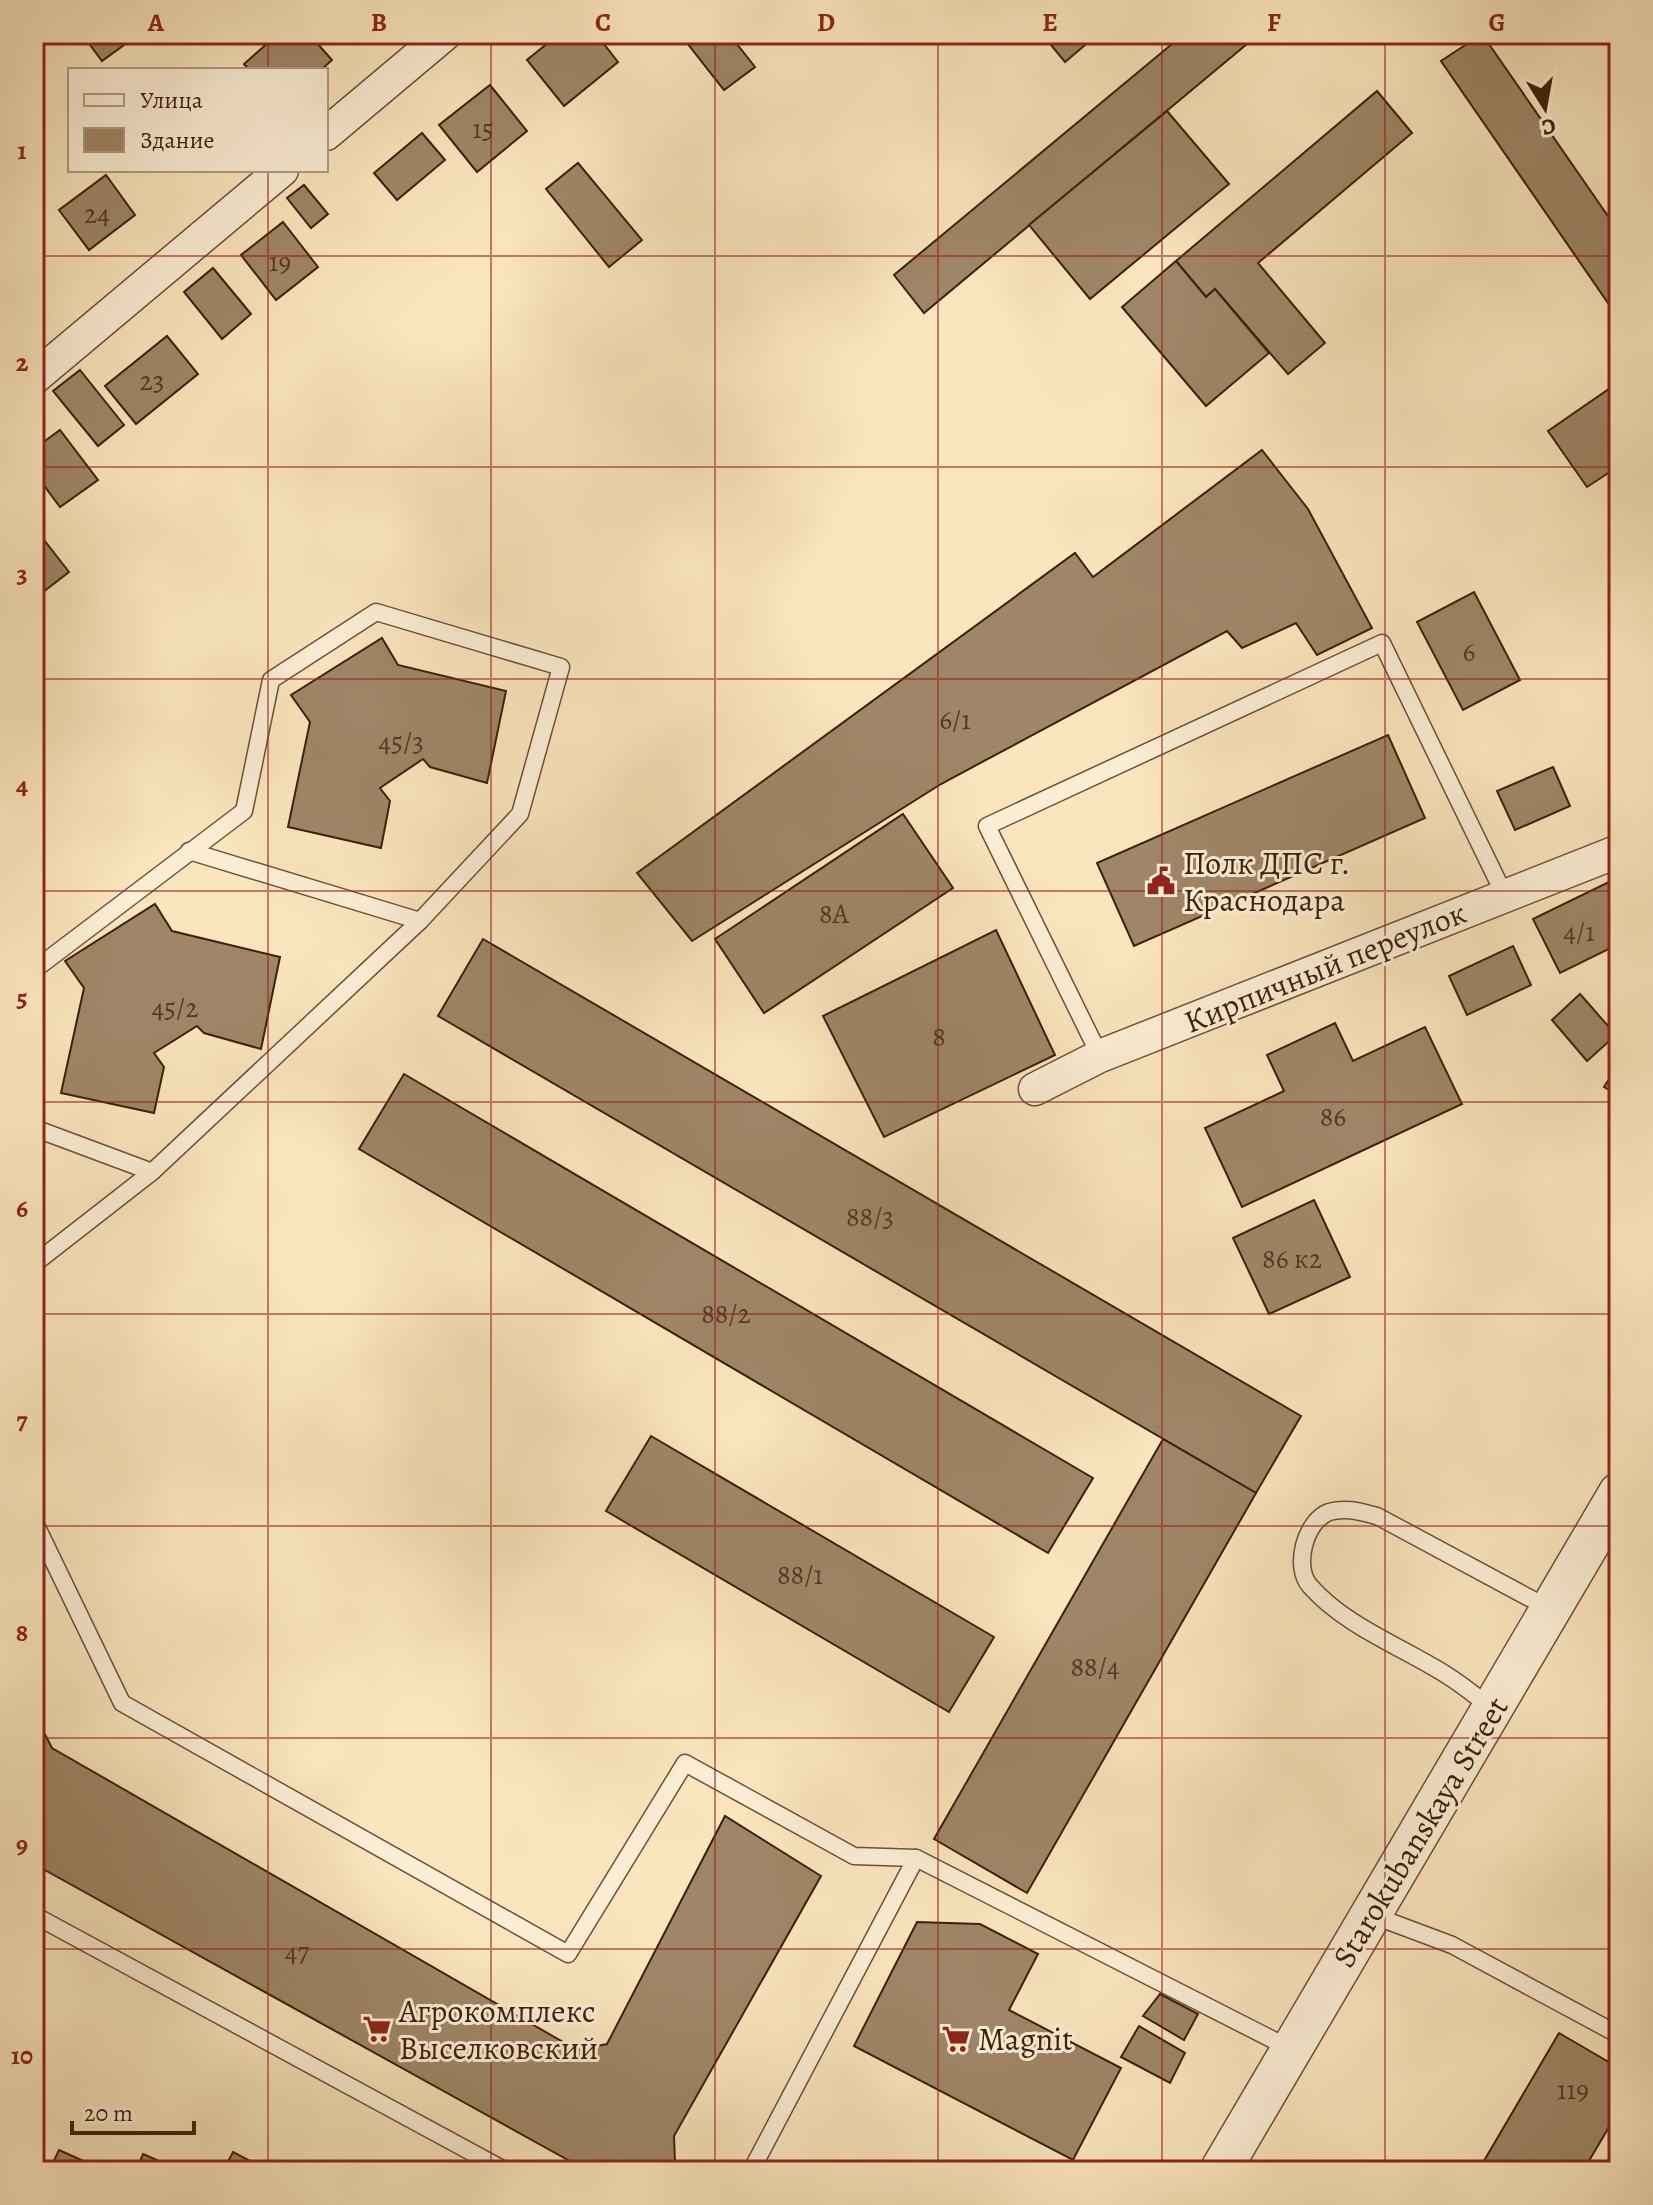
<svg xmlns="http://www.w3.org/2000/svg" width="1653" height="2205" viewBox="0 0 1653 2205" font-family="Alegreya,serif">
	<rect width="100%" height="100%" fill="#fae5be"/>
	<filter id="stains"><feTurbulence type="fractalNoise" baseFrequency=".0025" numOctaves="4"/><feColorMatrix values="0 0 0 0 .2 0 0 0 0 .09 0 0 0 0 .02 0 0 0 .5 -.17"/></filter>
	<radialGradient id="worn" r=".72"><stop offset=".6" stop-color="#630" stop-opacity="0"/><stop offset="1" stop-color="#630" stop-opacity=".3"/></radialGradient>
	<g fill="#9f8668" stroke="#3d1f0a" stroke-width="2">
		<polygon points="82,34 139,34 102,61"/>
		<polygon points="278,34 309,34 332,60 321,70 249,70 244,64"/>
		<polygon points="559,34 596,34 618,62 564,106 527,60"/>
		<polygon points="680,34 729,34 755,67 724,90"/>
		<polygon points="1042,34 1098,34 1065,62"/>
		<polygon points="1184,34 1259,34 924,313 894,275"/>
		<polygon points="1397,34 1419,34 1406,44"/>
		<polygon points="1482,34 1619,232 1619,319 1441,61"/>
		<polygon points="490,85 527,131 477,172 439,125"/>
		<polygon points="1377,91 1412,133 1258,263 1325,343 1288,374 1215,289 1206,297 1176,261"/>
		<polygon points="1167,111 1229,184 1090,299 1029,225"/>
		<polygon points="422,133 445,160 397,200 374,173"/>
		<polygon points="578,163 642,240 609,267 546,189"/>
		<polygon points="106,175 135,215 89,250 59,210"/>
		<polygon points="304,185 328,214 311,228 287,198"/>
		<polygon points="283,222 318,267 276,300 241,255"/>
		<polygon points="1176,261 1206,297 1215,289 1269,353 1206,406 1122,307"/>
		<polygon points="213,268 251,314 222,339 184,292"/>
		<polygon points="167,336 198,374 136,424 105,386"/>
		<polygon points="80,370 124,425 98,446 53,391"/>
		<polygon points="1619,382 1619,466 1587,487 1548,431"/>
		<polygon points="60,430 98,480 60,507 34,472 34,449"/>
		<polygon points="1262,450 1308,509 1372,628 1317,655 1296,623 1242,648 1227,631 941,784 692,941 637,873 1075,553 1093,577"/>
		<polygon points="34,527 69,572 34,599"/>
		<polygon points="1474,592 1520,680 1463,710 1417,622"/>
		<polygon points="382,638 398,665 506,691 487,783 430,767 423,759 380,788 390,801 381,848 288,827 310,722 291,695"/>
		<polygon points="1388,735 1425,818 1134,946 1097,863"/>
		<polygon points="1553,767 1570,806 1515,830 1497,791"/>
		<polygon points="903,814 953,888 764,1013 715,939"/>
		<polygon points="1619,877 1619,944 1560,973 1533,919"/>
		<polygon points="155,904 172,931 280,957 261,1049 204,1033 197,1026 154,1053 164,1067 154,1113 61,1093 84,988 65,961"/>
		<polygon points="996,930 1055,1055 884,1137 823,1016"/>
		<polygon points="483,939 1301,1416 1256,1493 438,1016"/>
		<polygon points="1513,946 1531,985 1467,1015 1449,976"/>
		<polygon points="1580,994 1616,1035 1587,1061 1552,1020"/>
		<polygon points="1335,1023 1353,1061 1425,1027 1462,1104 1242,1207 1205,1128 1284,1091 1267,1055"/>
		<polygon points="1618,1065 1619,1066 1619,1096 1604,1087"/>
		<polygon points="404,1074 1093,1478 1048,1553 359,1149"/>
		<polygon points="1314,1200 1350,1277 1269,1314 1233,1238"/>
		<polygon points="651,1436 994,1637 949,1712 606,1511"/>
		<polygon points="1163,1439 1256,1493 1027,1893 934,1839"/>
		<polygon points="34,1713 52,1748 577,2050 607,2044 725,1816 821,1876 674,2136 675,2161 671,2171 579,2171 575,2164 34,1864"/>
		<polygon points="917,1922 980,1924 1038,1954 1009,2010 1121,2068 1073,2160 854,2046"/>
		<polygon points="1160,1994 1198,2014 1184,2040 1143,2016"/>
		<polygon points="1139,2026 1185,2053 1170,2083 1121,2057"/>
		<polygon points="1559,2033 1619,2068 1619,2110 1583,2171 1478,2171"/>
		<polygon points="59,2150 99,2168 98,2171 49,2171"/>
		<polygon points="233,2152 269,2171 223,2171"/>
		<polygon points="143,2154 182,2171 136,2171"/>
	</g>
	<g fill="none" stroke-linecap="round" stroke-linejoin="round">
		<defs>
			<g id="service">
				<polyline points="189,851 420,921"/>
				<polyline points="34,970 244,811 271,680 376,612 561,667 520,814 420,921 152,1172 34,1264"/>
				<polyline points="1100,1056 987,826 1382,643 1505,896"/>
				<polyline points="34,1128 152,1172"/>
				<polyline points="34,1521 122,1703 568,1954 685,1763 854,1856 916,1858 751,2171"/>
				<path d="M1493,1709C1478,1698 1464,1686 1448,1676C1403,1647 1346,1627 1310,1586C1293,1567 1305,1521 1329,1512C1346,1507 1361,1512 1377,1516L1550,1609"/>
				<polyline points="916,1858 1291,2049"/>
				<polyline points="34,1915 506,2171"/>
				<polyline points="1372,1915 1452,1945 1619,2035"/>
			</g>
			<g id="minor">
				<polyline points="326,134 445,34"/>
				<polyline points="34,378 282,170"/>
				<polyline points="1035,1089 1100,1056 1619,851"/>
			</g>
			<polyline id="tertiary" points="1220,2171 1619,1493"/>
		</defs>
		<use href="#service" stroke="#6c5037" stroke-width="19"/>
		<use href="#minor" stroke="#6c5037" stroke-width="35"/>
		<use href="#tertiary" stroke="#6c5037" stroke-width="43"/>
		<use href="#service" stroke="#fceed5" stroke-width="16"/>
		<use href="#minor" stroke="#fceed5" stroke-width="32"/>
		<use href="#tertiary" stroke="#fceed5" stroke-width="40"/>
	</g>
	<path fill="none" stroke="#8f2418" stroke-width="2" stroke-opacity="0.55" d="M268,34V70M491,34V2171M715,34V2171M938,34V2171M1162,34V2171M1385,34V2171M268,170V2171M34,256H1619M34,467H1619M34,679H1619M34,891H1619M34,1102H1619M34,1314H1619M34,1526H1619M34,1738H1619M34,1949H1619"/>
	<defs>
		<symbol id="civic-bare" viewBox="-9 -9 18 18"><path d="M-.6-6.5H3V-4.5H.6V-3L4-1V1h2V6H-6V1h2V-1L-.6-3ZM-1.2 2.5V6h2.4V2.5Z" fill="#8f2418" stroke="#fceed5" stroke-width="2.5" paint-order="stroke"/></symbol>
		<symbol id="supermarket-bare" viewBox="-9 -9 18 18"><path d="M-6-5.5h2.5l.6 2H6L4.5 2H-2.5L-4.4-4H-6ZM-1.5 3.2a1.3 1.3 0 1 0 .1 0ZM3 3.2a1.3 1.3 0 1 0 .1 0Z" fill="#8f2418" stroke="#fceed5" stroke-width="2.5" paint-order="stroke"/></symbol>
	</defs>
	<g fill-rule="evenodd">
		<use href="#civic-bare" x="1141" y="861" width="40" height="40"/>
		<use href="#supermarket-bare" x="357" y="2009" width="40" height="40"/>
		<use href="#supermarket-bare" x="936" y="2019" width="40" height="40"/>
	</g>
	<g text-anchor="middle" stroke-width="6" stroke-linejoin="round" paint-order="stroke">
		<g font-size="28" fill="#563922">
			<text x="483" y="138">15</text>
			<text x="97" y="223">24</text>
			<text x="280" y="271">19</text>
			<text x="152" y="390">23</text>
			<text x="1469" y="661">6</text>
			<text x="955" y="729">6/1</text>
			<text x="401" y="751">45/3</text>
			<text x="834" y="923">8А</text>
			<text x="1579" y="941">4/1</text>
			<text x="175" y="1017">45/2</text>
			<text x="939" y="1046">8</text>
			<text x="1333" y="1126">86</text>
			<text x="870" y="1226">88/3</text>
			<text x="1292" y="1268">86 к2</text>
			<text x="726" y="1323">88/2</text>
			<text x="800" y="1584">88/1</text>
			<text x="1095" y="1676">88/4</text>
			<text x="297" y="1961">47</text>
			<text x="1573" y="2099">119</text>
		</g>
		<g font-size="32" fill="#3d1f0a" stroke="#fceed5" text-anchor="start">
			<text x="1183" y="874">Полк ДПС г.<tspan x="1183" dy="37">Краснодара</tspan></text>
			<text x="399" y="2022">Агрокомплекс<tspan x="399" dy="37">Выселковский</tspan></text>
			<text x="978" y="2050">Magnit</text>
		</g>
		<g font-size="32" fill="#3d1f0a" stroke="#fceed5">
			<text transform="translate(1325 967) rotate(-22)" y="11">Кирпичный переулок</text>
			<text transform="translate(1420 1832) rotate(-59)" y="11">Starokubanskaya Street</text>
		</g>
	</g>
	<rect width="1653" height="2205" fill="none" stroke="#fae5be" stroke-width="88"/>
	<rect x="68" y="68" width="260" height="104" fill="#fceed5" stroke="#b09b84" stroke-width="2"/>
	<rect x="84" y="94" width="40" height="12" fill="#fceed5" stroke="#b09b84" stroke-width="2"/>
	<text x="140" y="108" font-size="24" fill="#3d1f0a">Улица</text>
	<rect x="84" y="128" width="40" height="24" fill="#9f8668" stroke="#b09b84" stroke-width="2"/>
	<text x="140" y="148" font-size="24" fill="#3d1f0a">Здание</text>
	<g transform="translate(1545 108) rotate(169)" stroke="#fceed5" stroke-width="6" paint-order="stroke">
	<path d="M0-6L14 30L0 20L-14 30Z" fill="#3d1f0a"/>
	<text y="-12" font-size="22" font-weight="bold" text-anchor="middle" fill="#3d1f0a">С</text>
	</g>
	<path d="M72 2121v12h122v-12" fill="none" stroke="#3d1f0a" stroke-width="4"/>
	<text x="84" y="2121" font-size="24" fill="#3d1f0a" stroke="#fceed5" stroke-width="6" paint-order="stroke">20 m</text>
	<rect x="44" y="44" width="1565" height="2117" fill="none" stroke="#8f2418" stroke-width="3"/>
	<g font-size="26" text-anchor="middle" font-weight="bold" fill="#8f2418">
		<text x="156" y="31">A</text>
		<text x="379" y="31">B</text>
		<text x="603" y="31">C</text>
		<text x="826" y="31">D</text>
		<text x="1050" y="31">E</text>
		<text x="1274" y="31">F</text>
		<text x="1497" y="31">G</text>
		<text x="22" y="159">1</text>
		<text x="22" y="371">2</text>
		<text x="22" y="582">3</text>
		<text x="22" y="794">4</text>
		<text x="22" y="1006">5</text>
		<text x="22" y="1217">6</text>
		<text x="22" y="1429">7</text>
		<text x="22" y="1641">8</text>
		<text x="22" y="1853">9</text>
		<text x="22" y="2064">10</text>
	</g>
	<rect width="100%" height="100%" filter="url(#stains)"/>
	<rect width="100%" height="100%" fill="url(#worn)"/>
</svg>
